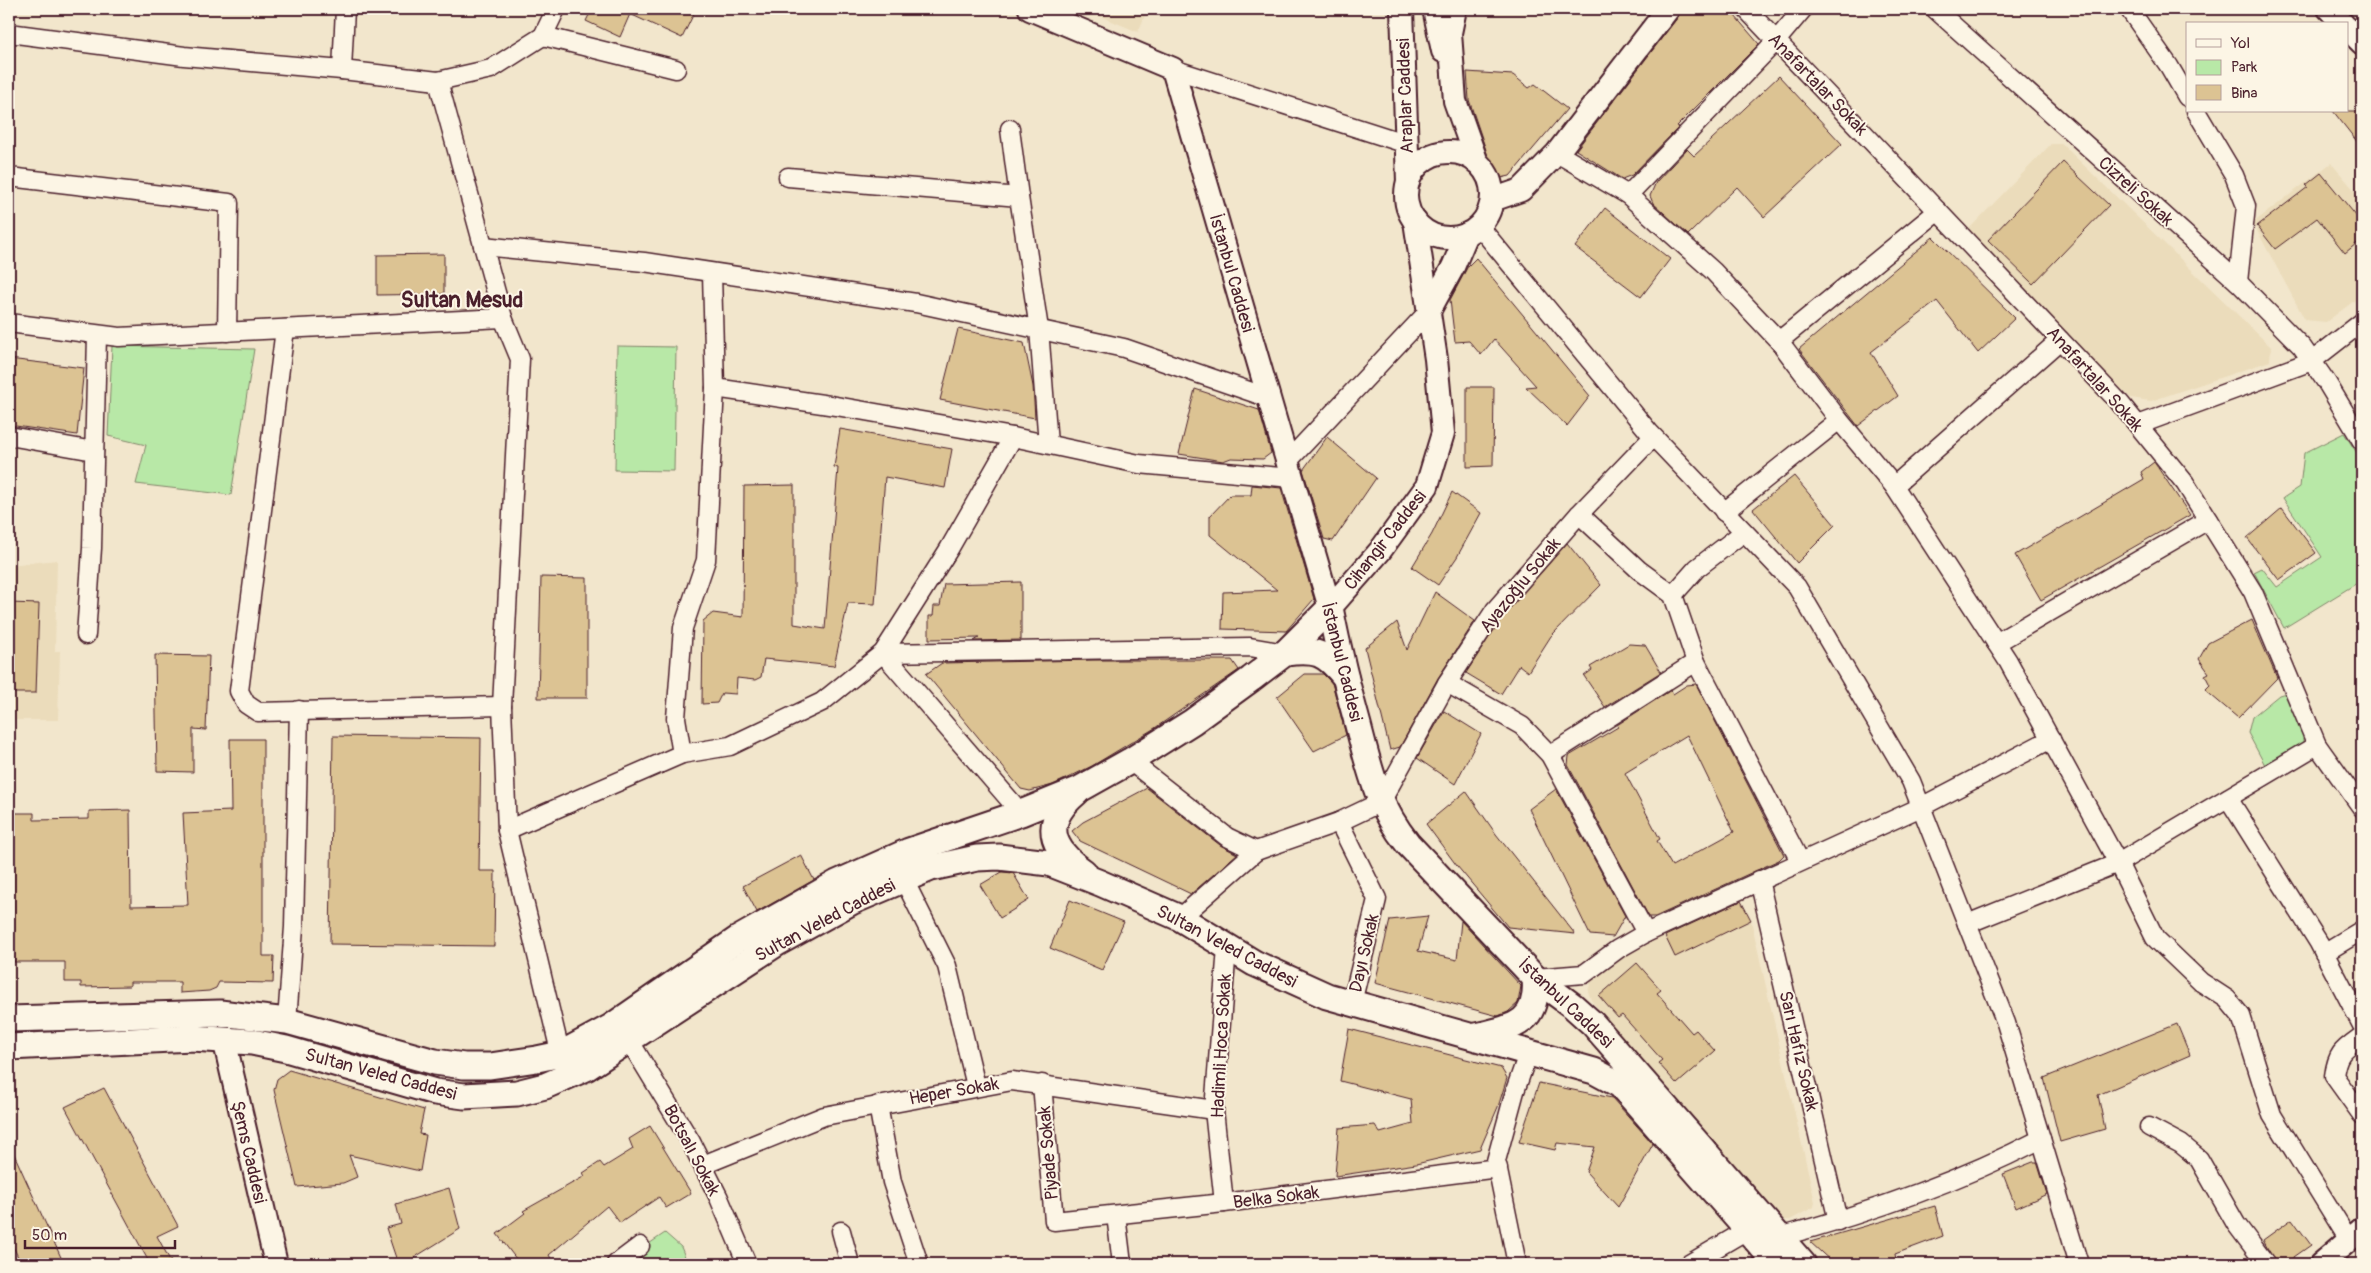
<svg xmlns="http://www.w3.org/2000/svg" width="2371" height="1273" viewBox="0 0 2371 1273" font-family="Pangolin,sans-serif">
	<rect width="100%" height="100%" fill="#f2e6cc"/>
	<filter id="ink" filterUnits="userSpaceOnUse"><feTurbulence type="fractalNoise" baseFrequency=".02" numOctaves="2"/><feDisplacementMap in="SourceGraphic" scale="10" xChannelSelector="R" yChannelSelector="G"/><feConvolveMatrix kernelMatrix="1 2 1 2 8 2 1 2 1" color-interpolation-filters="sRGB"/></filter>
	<g filter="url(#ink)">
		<g fill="#ebdcbb">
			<polygon points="1089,9 1148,9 1138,32 1088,11"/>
			<polygon points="2051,144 2062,144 2271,347 2270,361 2151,401 2131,398 1969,241 1968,230"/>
			<polygon points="2331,163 2362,199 2362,295 2326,322 2305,320 2253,223"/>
			<polygon points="57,560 55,651 60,651 58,720 9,720 9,565"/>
			<polygon points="1738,895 1751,920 1815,1202 1814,1207 1790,1220 1782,1220 1774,1216 1591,1000 1588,991 1593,976 1631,948"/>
		</g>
		<g fill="#b8e8a7" stroke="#818469">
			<polygon points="112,346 254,349 231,495 136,484 146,445 108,436"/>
			<polygon points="617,346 676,347 674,471 615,470"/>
			<polygon points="2344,433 2362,461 2362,580 2284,628 2254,572 2262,568 2277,587 2322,557 2283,498 2300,487 2304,453"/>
			<polygon points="2286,693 2303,734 2303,744 2266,767 2248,733 2252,717 2279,695"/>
			<polygon points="665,1233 681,1247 688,1264 619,1264"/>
		</g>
		<g fill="#dcc393" stroke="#4a1f2b" fill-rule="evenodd">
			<polygon points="592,9 696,9 682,38 630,14 620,37 586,21"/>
			<polygon points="1681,9 1729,9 1759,44 1677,126 1679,127 1632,175 1622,179 1576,150 1678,17"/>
			<polygon points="1467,72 1513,75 1529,88 1535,84 1567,109 1510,176 1501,178 1493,176 1486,168 1488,156 1469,100"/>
			<polygon points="1779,76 1842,144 1764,217 1737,187 1688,235 1653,203 1650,196 1656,182 1687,149 1694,156"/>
			<polygon points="2333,111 2362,111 2362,148"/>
			<polygon points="2063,162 2109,205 2033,284 1988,240"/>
			<polygon points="2321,173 2362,223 2362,239 2345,253 2317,218 2275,249 2257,226 2308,187 2306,185"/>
			<polygon points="1605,208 1670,259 1641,297 1575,247"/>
			<polygon points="1933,237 2015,318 1978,353 1937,301 1871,352 1898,396 1858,426 1799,349"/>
			<polygon points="444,254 444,294 377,295 377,255"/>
			<polygon points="1476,258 1590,396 1567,426 1526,387 1536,386 1494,339 1481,355 1469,341 1455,342 1450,300 1468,266"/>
			<polygon points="958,329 1024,343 1033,386 1035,418 940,400"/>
			<polygon points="9,359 84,368 77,435 9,425"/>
			<polygon points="1467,387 1494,387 1493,466 1467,467"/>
			<polygon points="1195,389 1259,410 1271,453 1263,459 1231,458 1223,461 1179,454"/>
			<polygon points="840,429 952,449 945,488 885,477 875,604 848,603 834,666 764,659 761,677 755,680 737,678 736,694 722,693 717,703 702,704 703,621 713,613 743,617 744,486 794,485 794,624 825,629 838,468 834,467"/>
			<polygon points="1327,437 1376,478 1333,541 1324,539 1303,470"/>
			<polygon points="2154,462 2190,515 2041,600 2015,555 2144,479 2141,472"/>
			<polygon points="1794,476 1835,525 1797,563 1753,509"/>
			<polygon points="1252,485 1281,488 1314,599 1286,631 1222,629 1223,592 1277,590 1210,535 1210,516 1230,495 1251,495"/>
			<polygon points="1452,492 1481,513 1457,557 1438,585 1412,567 1432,534"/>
			<polygon points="2282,508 2316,553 2279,580 2247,538"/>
			<polygon points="1567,543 1601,585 1551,636 1528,672 1519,665 1501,694 1466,673 1503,616"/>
			<polygon points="541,577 587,578 587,698 538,698"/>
			<polygon points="1021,582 1021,640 974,641 979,638 929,639 929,616 933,616 934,606 940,606 944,584"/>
			<polygon points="1435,592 1475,621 1438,678 1400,747 1390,750 1365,648 1397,622 1407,650"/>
			<polygon points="9,603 39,604 36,693 9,693"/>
			<polygon points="2252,620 2277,678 2238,718 2205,690 2210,685 2205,675 2209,673 2199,659 2208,643"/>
			<polygon points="1629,644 1645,645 1661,672 1605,707 1584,676 1592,670 1590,667"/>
			<polygon points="155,655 209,656 206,730 193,729 193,772 157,771"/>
			<polygon points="1093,660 1232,660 1239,670 1155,728 1092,766 1053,785 1030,791 1021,789 926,674 942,663"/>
			<polygon points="1305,674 1323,674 1332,683 1346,735 1314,751 1277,697"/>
			<path d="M1696,684L1784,855L1779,860L1655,917H1649L1568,765L1569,756L1618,727L1617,725L1671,690L1673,694L1687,685ZM1687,735L1734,832L1672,866L1657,841L1660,839L1625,773Z"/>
			<polygon points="1444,711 1481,734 1455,784 1417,758"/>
			<polygon points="333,736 481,738 479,871 495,871 494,946 330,944"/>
			<polygon points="230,739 263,739 263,956 274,956 273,983 219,982 216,988 209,991 180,993 180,982 130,982 130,986 81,987 81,982 65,982 65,962 14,962 12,813 34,813 34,820 89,819 89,811 130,810 131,906 188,905 183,813 231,811"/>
			<polygon points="1147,788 1220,845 1237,854 1191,894 1080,841 1072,831 1083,822"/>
			<polygon points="1556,789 1625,916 1613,937 1590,935 1529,809"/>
			<polygon points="1466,791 1496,834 1575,934 1508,927 1457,866 1426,824"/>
			<polygon points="801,855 814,880 757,912 743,886"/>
			<polygon points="1002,872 1013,873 1029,900 1000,918 980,885"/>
			<polygon points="1070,900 1124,922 1102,970 1050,948"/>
			<polygon points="1741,901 1751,920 1675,957 1665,936"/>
			<polygon points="1428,916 1418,951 1457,960 1461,921 1521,986 1518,1003 1508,1012 1498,1016 1375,983 1390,920"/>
			<polygon points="1637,963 1661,990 1657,993 1692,1033 1696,1030 1715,1051 1677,1084 1658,1063 1662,1060 1622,1015 1618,1018 1599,996"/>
			<polygon points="2177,1024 2190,1055 2098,1095 2105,1129 2060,1142 2044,1078"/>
			<polygon points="1349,1029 1501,1068 1507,1078 1498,1107 1480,1149 1416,1164 1335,1176 1339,1128 1375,1125 1380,1133 1413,1124 1411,1099 1340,1081"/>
			<polygon points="289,1070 424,1110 419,1134 426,1135 420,1171 349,1155 357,1177 343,1183 297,1187 274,1090 277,1079"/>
			<polygon points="1539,1083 1612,1098 1653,1144 1618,1207 1586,1172 1595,1147 1557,1143 1555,1150 1519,1142"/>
			<polygon points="104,1088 178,1226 157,1236 172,1264 150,1264 65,1107"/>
			<polygon points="650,1126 691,1193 666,1208 659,1197 620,1223 607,1206 549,1255 554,1264 520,1264 497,1234 525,1213 523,1211 585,1176 583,1173 600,1162 604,1167 633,1149 629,1139"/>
			<polygon points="9,1143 64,1264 21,1264 9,1237"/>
			<polygon points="2033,1162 2037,1162 2047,1194 2016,1208 2003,1174"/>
			<polygon points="449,1188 460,1229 404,1264 398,1264 386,1228 401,1224 396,1204"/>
			<polygon points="1935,1206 1943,1236 1895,1254 1897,1264 1834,1264 1810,1242"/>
			<polygon points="2292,1219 2311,1245 2284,1264 2276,1264 2263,1240"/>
		</g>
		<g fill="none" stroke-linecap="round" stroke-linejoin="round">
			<defs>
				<g id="minor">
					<polyline points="345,9 342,70 438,81"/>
					<polyline points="556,9 543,36 491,69 438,81 503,318 520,359 502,706 507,830 563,1064"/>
					<polyline points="1746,9 2119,402 2185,483 2253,592 2317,745 2362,808"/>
					<polyline points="1935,9 2238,282 2302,347 2327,383 2362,441"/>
					<polyline points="2129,9 2169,66 2187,97"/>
					<polyline points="9,33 184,56 342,70"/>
					<polyline points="543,36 676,69"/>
					<polyline points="1173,69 1407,144"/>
					<polyline points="2196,111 2234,175 2246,206 2238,282"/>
					<polyline points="1010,129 1019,197"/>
					<polyline points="1557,153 1628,195 1713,271 1779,341 1839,420 1894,486 2008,661 2118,863 2155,938 2201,982 2227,999 2241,1016 2272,1115 2349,1240"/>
					<polyline points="9,177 229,203 227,332"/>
					<polyline points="788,177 1019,197 1039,329 1048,444"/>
					<polyline points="1628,195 1776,41 1803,9"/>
					<polyline points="1479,226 1649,432 1797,587 1911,781 2006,1023 2079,1264"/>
					<polyline points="483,246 644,262 916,303 1124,348 1269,398"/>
					<polyline points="9,323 119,337 503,318"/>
					<polyline points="285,329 239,691 246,704 258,712 502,706"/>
					<polyline points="1779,341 1938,211"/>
					<polyline points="715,388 836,406 1013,437"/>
					<polyline points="2138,425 2312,361 2362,322"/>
					<polyline points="9,436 94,451"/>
					<polyline points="1287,462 1429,311"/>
					<polyline points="1894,486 2060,340"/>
					<polyline points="1724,512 1839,420"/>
					<polyline points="1579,514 1639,570 1673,595 1696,662 1800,861"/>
					<polyline points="1673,595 1697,568 1744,532"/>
					<polyline points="86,635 92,548 97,335"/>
					<polyline points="1996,643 2208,520"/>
					<polyline points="1447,683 1522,726 1550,755 1646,933"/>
					<polyline points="682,754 730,746 822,702 883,653 949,549 1013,437 1139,464 1292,478"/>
					<polyline points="1550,755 1696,662"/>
					<polyline points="1130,761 1227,837 1256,851 1339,822 1381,802 1447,683 1495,610 1579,514 1653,437"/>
					<polyline points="2228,798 2319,943 2362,1025"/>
					<polyline points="1021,813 883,653 1250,647 1285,653"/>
					<polyline points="1339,822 1377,899 1352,1003"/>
					<polyline points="507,830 682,754 676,718 683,628 706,560 715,388 712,273"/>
					<polyline points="903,878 947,966 976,1086"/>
					<polyline points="1759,880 1838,1221"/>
					<polyline points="1180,918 1256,851"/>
					<polyline points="1967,924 2118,863 2317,745"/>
					<polyline points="2324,953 2362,930"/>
					<polyline points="1535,978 1584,974 1618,949 1646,933 1921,807 2051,739"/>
					<polyline points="287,1021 294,927 299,710"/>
					<path d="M2362,1036C2344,1049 2337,1052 2334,1076L2362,1115"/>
					<polyline points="629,1040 691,1142 719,1198 747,1264"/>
					<polyline points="1042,1084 1054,1221 1224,1203 1498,1168"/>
					<polyline points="878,1105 892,1182 919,1264"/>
					<polyline points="2149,1127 2181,1144 2199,1159 2236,1224 2266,1264"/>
					<polyline points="703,1165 824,1116 1012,1081 1214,1110"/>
					<polyline points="1224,1203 1214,1110 1227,948"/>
					<polyline points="1116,1215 1122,1264"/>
					<polyline points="841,1231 850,1264"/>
					<path d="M1779,1237C1869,1213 1958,1182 2041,1139"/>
					<polyline points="616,1264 640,1246"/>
					<polyline points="1517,1264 1496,1161 1515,1091 1529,1051"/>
					<polyline points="1689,1264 1747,1230"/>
				</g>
				<g id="tertiary">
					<polyline points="1030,9 1173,69 1330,608"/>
					<polyline points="1402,9 1408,182"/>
					<polyline points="1434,9 1443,51"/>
					<polyline points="1455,9 1450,33 1455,101 1476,160"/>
					<polyline points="2329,9 2343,24"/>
					<polyline points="2347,28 2362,43"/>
					<circle cx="1449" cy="195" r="43"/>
					<polyline points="1492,200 1521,190 1557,153 1668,9"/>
					<polyline points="1429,311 1453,267 1467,234"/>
					<polyline points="1330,608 1380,551 1427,486 1443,433 1436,359 1415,221"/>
					<polyline points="224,1039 276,1264"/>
					<polyline points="2321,1264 2362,1229"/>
				</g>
				<g id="secondary">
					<path d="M1330,608C1338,648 1347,686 1358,725C1370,771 1377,805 1408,844L1535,978L1573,1006L1593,1024L1803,1264"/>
					<path d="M1285,653C1316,649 1325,652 1345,677"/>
					<path d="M1076,793C1042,822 1049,847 1084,872"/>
					<polyline points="9,1019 220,1013 287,1021 435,1062 464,1066 490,1066 537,1059 561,1054 611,1027 738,939 837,883 909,851 1021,813 1080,789 1130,761 1192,722 1251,679 1285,653 1330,608"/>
					<path d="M1476,1036C1515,1027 1539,1023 1535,978"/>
					<polyline points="9,1047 192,1038 252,1042 286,1049 435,1092 464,1096 517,1093 545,1086 586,1068 777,943 851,902 931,868 977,858 999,857 1049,863 1100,883 1180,918 1254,963 1327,996 1594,1071 1620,1085 1632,1098 1777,1264"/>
				</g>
			</defs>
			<use href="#minor" stroke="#4a1f2b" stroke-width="21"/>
			<use href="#tertiary" stroke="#4a1f2b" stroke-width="26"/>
			<use href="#secondary" stroke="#4a1f2b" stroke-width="29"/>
			<use href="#minor" stroke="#fcf5e5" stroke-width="18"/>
			<use href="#tertiary" stroke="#fcf5e5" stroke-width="22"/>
			<use href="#secondary" stroke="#fcf5e5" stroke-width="25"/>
		</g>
	</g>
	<g text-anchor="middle" stroke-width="4" stroke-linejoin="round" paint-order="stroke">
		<g font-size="18" fill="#4a1f2b" stroke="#fcf5e5">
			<text transform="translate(1818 84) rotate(46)" y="6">Anafartalar Sokak</text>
			<text transform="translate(1405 96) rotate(-92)" y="6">Araplar Caddesi</text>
			<text transform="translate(2136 191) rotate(42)" y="6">Cizreli Sokak</text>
			<text transform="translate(1232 273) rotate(74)" y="6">İstanbul Caddesi</text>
			<text transform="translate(2095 379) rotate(48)" y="6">Anafartalar Sokak</text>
			<text transform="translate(1385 540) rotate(-52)" y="6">Cihangir Caddesi</text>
			<text transform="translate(1520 585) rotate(-51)" y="6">Ayazoğlu Sokak</text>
			<text transform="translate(1342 662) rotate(76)" y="6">İstanbul Caddesi</text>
			<text transform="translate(825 920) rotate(-28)" y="6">Sultan Veled Caddesi</text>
			<text transform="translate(1227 946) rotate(28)" y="6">Sultan Veled Caddesi</text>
			<text transform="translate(1364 953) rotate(-77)" y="6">Dayı Sokak</text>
			<text transform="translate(1566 1003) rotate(43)" y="6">İstanbul Caddesi</text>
			<text transform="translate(1221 1046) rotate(-87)" y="6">Hadimli Hoca Sokak</text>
			<text transform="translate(1799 1051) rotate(77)" y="6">Sarı Hafız Sokak</text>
			<text transform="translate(381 1074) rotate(15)" y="6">Sultan Veled Caddesi</text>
			<text transform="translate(954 1091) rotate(-10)" y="6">Heper Sokak</text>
			<text transform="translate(692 1150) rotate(62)" y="6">Botsalı Sokak</text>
			<text transform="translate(249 1152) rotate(77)" y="6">Şems Caddesi</text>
			<text transform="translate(1048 1153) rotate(-95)" y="6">Piyade Sokak</text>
			<text transform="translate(1276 1197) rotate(-7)" y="6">Belka Sokak</text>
		</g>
		<g font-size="22" font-weight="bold" fill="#4a1f2b" stroke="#fcf5e5">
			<text x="462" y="307">Sultan Mesud</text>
		</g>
	</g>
	<rect width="2371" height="1273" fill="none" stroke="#fcf5e5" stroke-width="30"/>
	<rect x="15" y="15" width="2341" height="1243" fill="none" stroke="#4a1f2b" stroke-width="2" filter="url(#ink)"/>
	<rect x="2186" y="22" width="162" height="90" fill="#fcf5e5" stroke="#b59f9b"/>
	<rect x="2196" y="39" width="25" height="8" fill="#fcf5e5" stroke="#b59f9b"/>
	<text x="2231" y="48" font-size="15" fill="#4a1f2b">Yol</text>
	<rect x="2196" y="60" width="25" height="15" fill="#b8e8a7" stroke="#b59f9b"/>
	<text x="2231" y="72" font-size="15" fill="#4a1f2b">Park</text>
	<rect x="2196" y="85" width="25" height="15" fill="#dcc393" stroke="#b59f9b"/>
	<text x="2231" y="98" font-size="15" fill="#4a1f2b">Bina</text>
	<path d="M25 1240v8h150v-8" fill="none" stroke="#4a1f2b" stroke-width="2.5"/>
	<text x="32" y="1240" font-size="15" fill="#4a1f2b" stroke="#fcf5e5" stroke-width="4" paint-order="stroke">50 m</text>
</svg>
